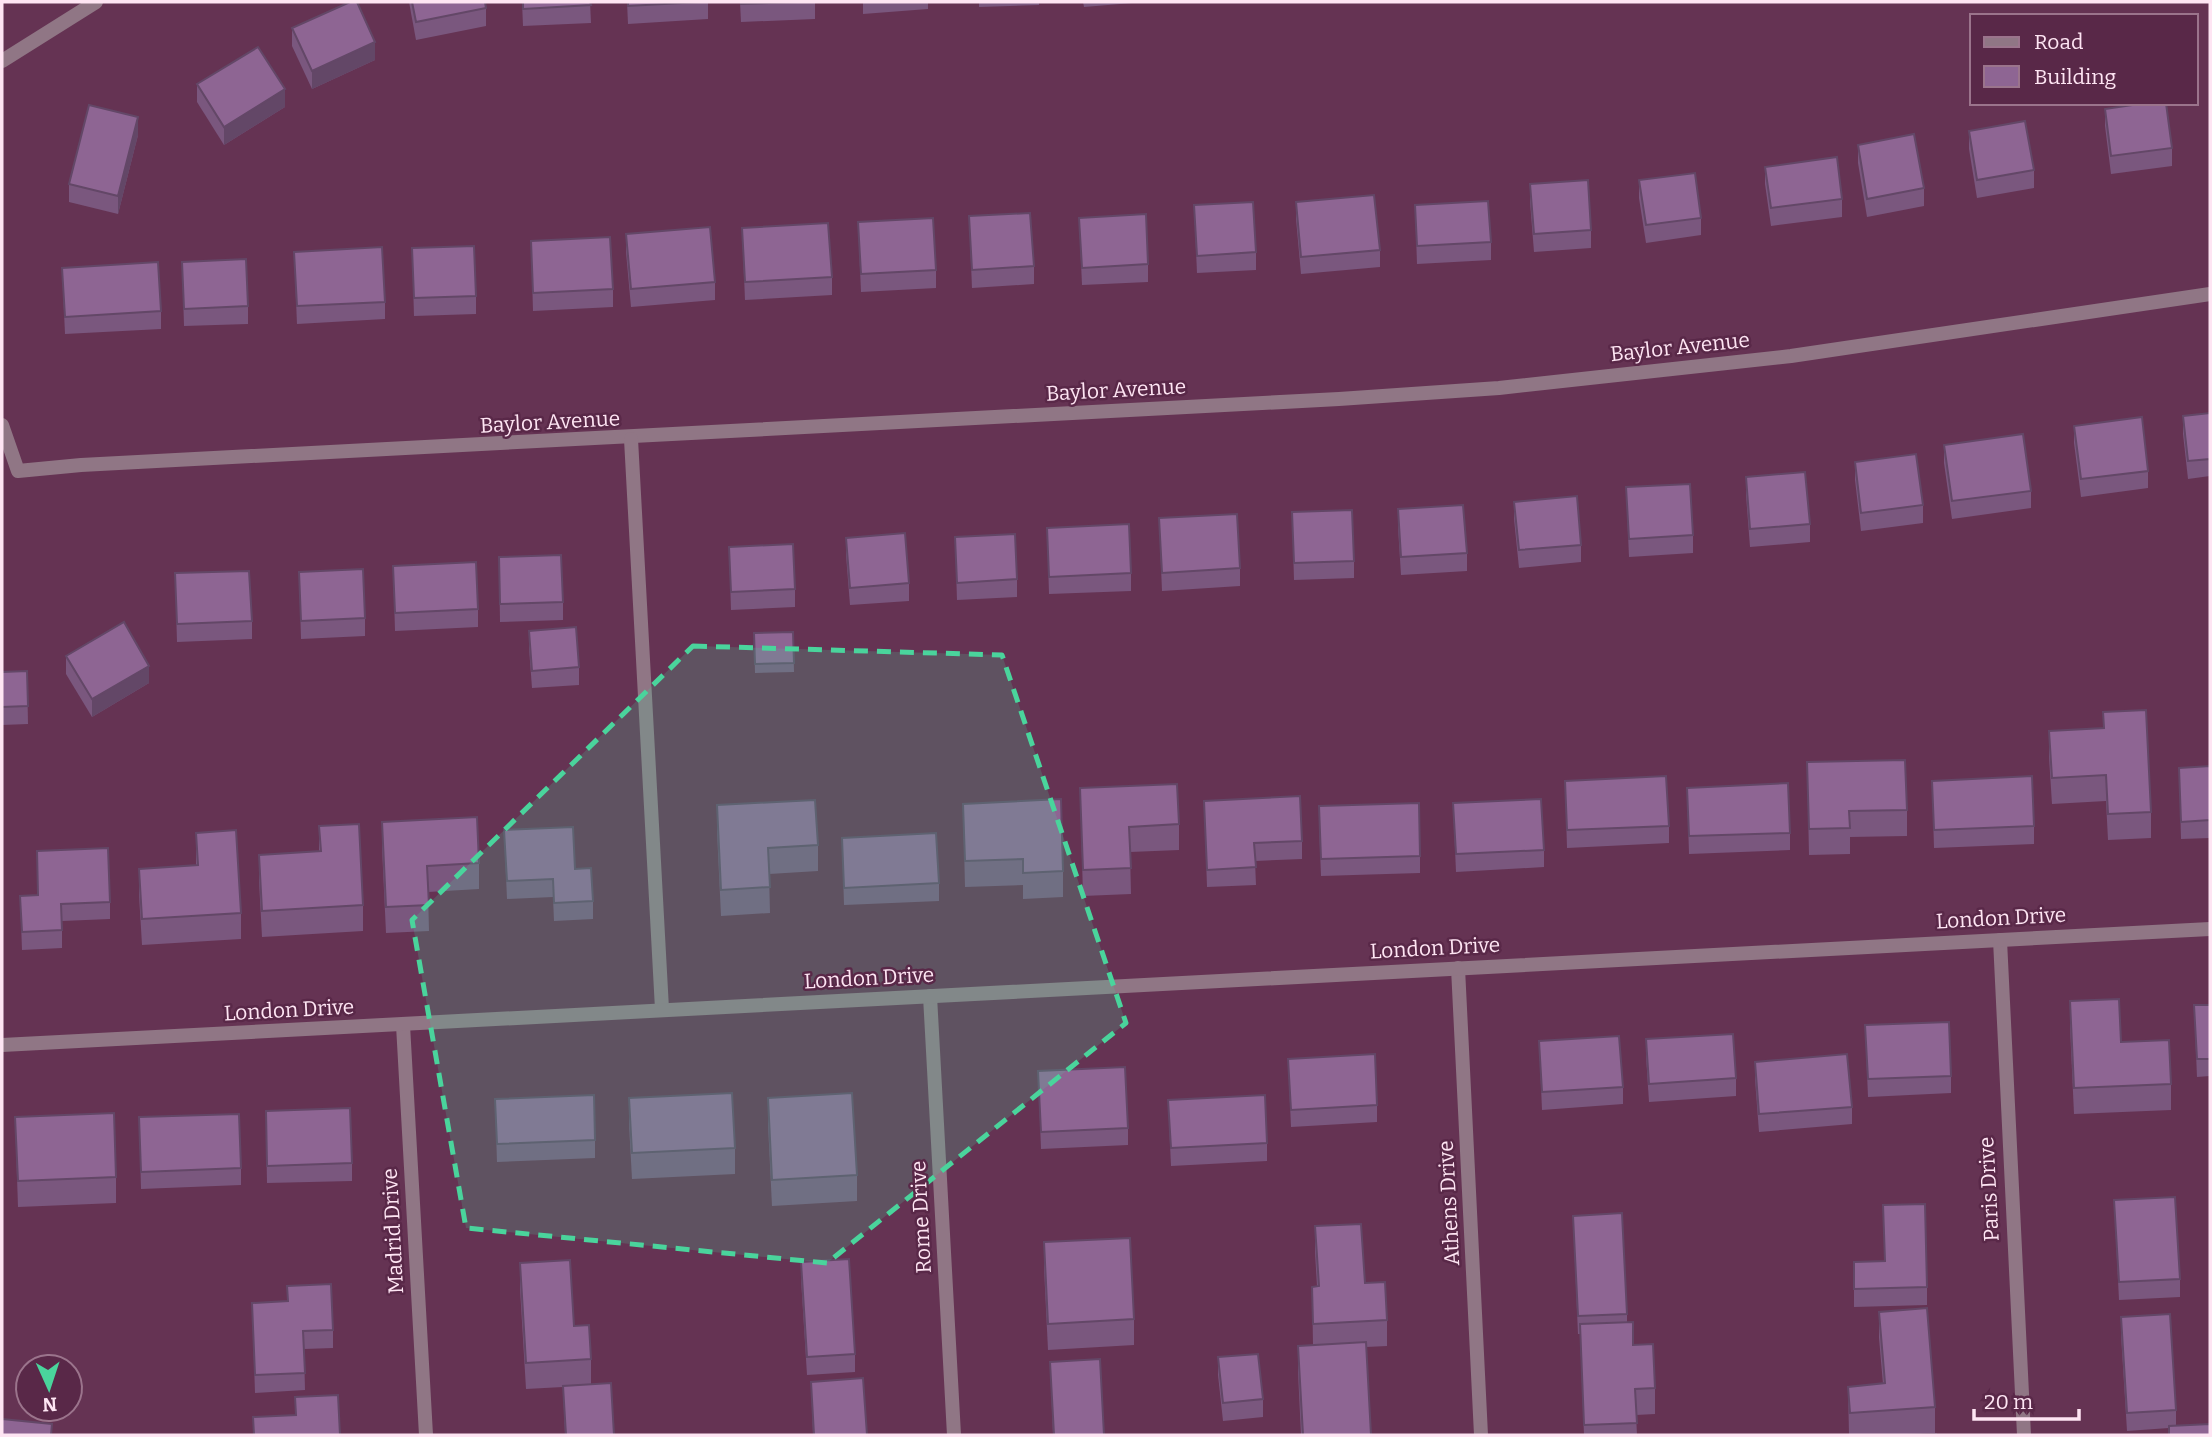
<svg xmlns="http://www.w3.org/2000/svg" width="2212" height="1437" viewBox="0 0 2212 1437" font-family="Bitter,serif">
	<rect width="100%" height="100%" fill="#653353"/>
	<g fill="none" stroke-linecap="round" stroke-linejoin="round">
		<g stroke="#907685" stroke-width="14">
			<polyline points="2,61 96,2"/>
			<polyline points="2,425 18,471 81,465 1339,399 1499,388 1791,356 2210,294"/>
			<polyline points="631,439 662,1009"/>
			<polyline points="2000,940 2024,1435"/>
			<polyline points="1458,968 1481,1435"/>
			<polyline points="930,996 954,1435"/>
			<polyline points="403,1025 426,1435"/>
			<polyline points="2,1045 2210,929"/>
		</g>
	</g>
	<g fill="#7a577e">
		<polygon points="409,2 485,2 486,8 486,26 416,40"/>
		<polygon points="522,2 590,2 591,23 523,26"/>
		<polygon points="627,2 708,2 708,19 628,24"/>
		<polygon points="740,2 815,2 815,19 741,22"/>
		<polygon points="863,2 928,2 928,9 863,14"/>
		<polygon points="979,2 1039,2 1039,5 979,7"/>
		<polygon points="1083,2 1144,2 1084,7"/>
		<polygon points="292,28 375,60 312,89 292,46"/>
		<polygon points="197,84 285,107 224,145 197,102"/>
		<polygon points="2105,109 2172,148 2172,166 2111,174 2105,126"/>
		<polygon points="1969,131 2034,170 2034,188 1977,198 1969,149"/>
		<polygon points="138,135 118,214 69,202 69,184"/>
		<polygon points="1858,145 1924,188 1924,206 1867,217 1858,163"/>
		<polygon points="1765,167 1842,199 1842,217 1771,226 1765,184"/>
		<polygon points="1639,180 1701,218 1701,235 1646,243 1639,198"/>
		<polygon points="1530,184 1591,230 1591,248 1534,252 1530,202"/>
		<polygon points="1296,202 1380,250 1380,267 1301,274 1296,219"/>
		<polygon points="1194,205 1256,252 1256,270 1197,273"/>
		<polygon points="1415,205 1491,242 1491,260 1417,264"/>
		<polygon points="969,216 1034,266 1034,284 972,288"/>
		<polygon points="1079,218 1148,264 1148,282 1082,285"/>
		<polygon points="858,222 936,270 936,288 861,292"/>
		<polygon points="742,228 832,277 832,295 745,300"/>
		<polygon points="626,234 715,282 715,300 631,307 626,252"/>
		<polygon points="531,241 613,289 613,307 533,311"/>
		<polygon points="412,248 476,296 476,314 414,316"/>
		<polygon points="294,252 385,302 385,319 297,324"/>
		<polygon points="182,262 248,306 248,324 184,326"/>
		<polygon points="62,268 161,311 161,329 65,334"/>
		<polygon points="2210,413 2210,476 2188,479 2183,434 2183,416"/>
		<polygon points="2074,426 2148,471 2148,488 2081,497 2074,443"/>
		<polygon points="1944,445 2031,491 2031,508 1952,519 1944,463"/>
		<polygon points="1855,462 1923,505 1923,523 1861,531 1855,480"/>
		<polygon points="1746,477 1810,524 1810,542 1750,547 1746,495"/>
		<polygon points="1626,487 1693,535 1693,553 1629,557"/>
		<polygon points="1514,502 1581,545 1581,562 1519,568 1514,519"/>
		<polygon points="1398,509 1467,553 1467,571 1401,575 1398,527"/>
		<polygon points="1292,512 1354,561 1354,578 1294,580"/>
		<polygon points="1159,518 1240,568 1240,586 1162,591"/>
		<polygon points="1047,528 1131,573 1131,591 1049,594"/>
		<polygon points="955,537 1017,579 1017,597 957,600"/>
		<polygon points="846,538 909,583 909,601 850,605 846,555"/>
		<polygon points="729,547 795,589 795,607 731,610"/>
		<polygon points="499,557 563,602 563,620 500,622"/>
		<polygon points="393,566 478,609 478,627 395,631"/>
		<polygon points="299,572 365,618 365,636 301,639"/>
		<polygon points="175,573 252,621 252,639 177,642"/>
		<polygon points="529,631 579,667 579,685 532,688 529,648"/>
		<polygon points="793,632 794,672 755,673 754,633"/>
		<polygon points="66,656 149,683 92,717 66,674"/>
		<polygon points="27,671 28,724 2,725 2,672"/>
		<polygon points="2103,712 2151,812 2151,838 2108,840 2106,801 2052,804 2049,757 2049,731 2103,728"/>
		<polygon points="1807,762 1907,810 1907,836 1850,837 1850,854 1809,855"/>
		<polygon points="2210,766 2210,838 2181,839 2179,768"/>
		<polygon points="1565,781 1669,826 1669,843 1567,848"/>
		<polygon points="1932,781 2034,826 2034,844 1934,848"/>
		<polygon points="1080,788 1179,824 1179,850 1130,852 1131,894 1083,896"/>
		<polygon points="1687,788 1790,833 1790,850 1689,854"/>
		<polygon points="1204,801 1302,841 1302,859 1255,861 1256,885 1207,887"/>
		<polygon points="1453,803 1544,850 1544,867 1456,872"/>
		<polygon points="963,804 1063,871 1063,897 1023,899 1023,885 965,887"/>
		<polygon points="717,805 818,845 818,871 769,874 770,913 721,916 717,831"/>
		<polygon points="382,822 479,863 479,889 428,892 429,931 386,933 382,848"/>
		<polygon points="1319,824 1420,856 1420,873 1321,876"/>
		<polygon points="319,826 363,905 363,931 262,937 259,881 259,855 319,852"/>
		<polygon points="504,830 575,869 593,901 593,919 554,921 553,897 507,899"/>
		<polygon points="196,833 241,913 241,939 142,945 139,895 139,869 196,866"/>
		<polygon points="842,838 939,883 939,901 844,905"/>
		<polygon points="37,851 110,902 110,919 62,921 62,948 22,950 20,896 38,895"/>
		<polygon points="2070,1001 2171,1084 2171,1110 2074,1114 2070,1027"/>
		<polygon points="2194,1005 2210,1005 2210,1076 2197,1077"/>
		<polygon points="1865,1025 1951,1076 1951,1093 1868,1097"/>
		<polygon points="1646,1039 1736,1078 1736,1096 1649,1102 1646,1056"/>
		<polygon points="1539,1041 1623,1087 1623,1104 1542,1110"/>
		<polygon points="1288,1059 1377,1105 1377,1122 1291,1127"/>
		<polygon points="1755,1062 1852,1107 1852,1124 1759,1132 1755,1079"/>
		<polygon points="1038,1071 1128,1128 1128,1145 1041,1149"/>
		<polygon points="629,1098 735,1148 735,1174 632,1179 629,1124"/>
		<polygon points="768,1098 857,1175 857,1201 772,1206 768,1124"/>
		<polygon points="495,1099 595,1140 595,1158 497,1162"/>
		<polygon points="1168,1100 1267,1143 1267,1161 1171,1166"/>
		<polygon points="15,1117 116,1177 116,1203 18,1207"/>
		<polygon points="139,1117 241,1168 241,1185 141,1189"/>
		<polygon points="266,1129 352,1163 352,1181 267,1183"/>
		<polygon points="2114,1200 2180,1279 2180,1297 2119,1300"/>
		<polygon points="1573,1216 1627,1314 1627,1322 1633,1345 1655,1388 1655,1414 1636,1415 1637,1435 1584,1435 1580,1334 1578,1334"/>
		<polygon points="1315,1226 1365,1283 1387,1320 1387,1346 1366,1347 1371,1435 1301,1435 1298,1372 1298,1346 1313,1345 1312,1287 1317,1286 1315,1252"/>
		<polygon points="1044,1242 1134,1319 1134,1345 1048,1350 1044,1268"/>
		<polygon points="1884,1261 1927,1287 1927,1305 1854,1307 1854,1262"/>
		<polygon points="801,1262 855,1354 855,1372 807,1375 801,1279"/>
		<polygon points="520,1263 574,1326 591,1359 591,1385 614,1435 565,1435 563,1387 526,1389 520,1289"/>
		<polygon points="287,1286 333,1330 333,1348 304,1349 305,1390 255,1393 252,1303 287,1301"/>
		<polygon points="1879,1312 1935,1407 1935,1433 1904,1435 1849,1435 1848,1387 1883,1384 1879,1338"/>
		<polygon points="2121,1317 2176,1410 2176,1425 2169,1428 2127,1431 2121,1335"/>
		<polygon points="1218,1357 1263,1399 1263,1417 1223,1421 1218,1375"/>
		<polygon points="1050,1362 1104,1435 1053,1435"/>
		<polygon points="811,1382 867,1435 813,1435"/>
	</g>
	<g fill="#634767">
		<polygon points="375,42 375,60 312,89 312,71"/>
		<polygon points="285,89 285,107 224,145 224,127"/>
		<polygon points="138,117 138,135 118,214 118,196"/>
		<polygon points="149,666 149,683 92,717 92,699"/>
	</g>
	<g fill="#8e6593" stroke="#634767" stroke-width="2">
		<polygon points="350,2 357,2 375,42 312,71 292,28"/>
		<polygon points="412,2 485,2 486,8 416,22"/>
		<polygon points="523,2 590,2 591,5 523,9"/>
		<polygon points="628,2 701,2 628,6"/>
		<polygon points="741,2 798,2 741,4"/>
		<polygon points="258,47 285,89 224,127 197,84"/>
		<polygon points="2146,103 2166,103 2172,148 2111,156 2105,109"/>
		<polygon points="89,105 138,117 118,196 69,184"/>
		<polygon points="2025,121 2034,170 1977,180 1969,131"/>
		<polygon points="1914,134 1924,188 1867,199 1858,145"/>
		<polygon points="1837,157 1842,199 1771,208 1765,167"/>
		<polygon points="1695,173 1701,218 1646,225 1639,180"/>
		<polygon points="1588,180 1591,230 1534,234 1530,184"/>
		<polygon points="1374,195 1380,250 1301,257 1296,202"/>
		<polygon points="1488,201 1491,242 1417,246 1415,205"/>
		<polygon points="1253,202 1256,252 1197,256 1194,205"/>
		<polygon points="1030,213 1034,266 972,270 969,216"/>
		<polygon points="1146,214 1148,264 1082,268 1079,218"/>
		<polygon points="933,218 936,270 861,274 858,222"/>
		<polygon points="828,223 832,277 745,282 742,228"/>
		<polygon points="710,227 715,282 631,289 626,234"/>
		<polygon points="610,237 613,289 533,293 531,241"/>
		<polygon points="474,246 476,296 414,298 412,248"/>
		<polygon points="382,247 385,302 297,306 294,252"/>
		<polygon points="246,259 248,306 184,309 182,262"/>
		<polygon points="158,262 161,311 65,317 62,268"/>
		<polygon points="2210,413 2210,459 2188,461 2183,416"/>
		<polygon points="2142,417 2148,471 2081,479 2074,426"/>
		<polygon points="2023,434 2031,491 1952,501 1944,445"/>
		<polygon points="1916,454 1923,505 1861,513 1855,462"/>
		<polygon points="1805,472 1810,524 1750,529 1746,477"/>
		<polygon points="1690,484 1693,535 1629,539 1626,487"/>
		<polygon points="1577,496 1581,545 1519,550 1514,502"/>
		<polygon points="1463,505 1467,553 1401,557 1398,509"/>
		<polygon points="1352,510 1354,561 1294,563 1292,512"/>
		<polygon points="1237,514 1240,568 1162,573 1159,518"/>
		<polygon points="1129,524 1131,573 1049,577 1047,528"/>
		<polygon points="905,533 909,583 850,588 846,538"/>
		<polygon points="1015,534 1017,579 957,583 955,537"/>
		<polygon points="793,544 795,589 731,592 729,547"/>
		<polygon points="561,555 563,602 500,604 499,557"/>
		<polygon points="476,562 478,609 395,613 393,566"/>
		<polygon points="363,569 365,618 301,621 299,572"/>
		<polygon points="249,571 252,621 177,624 175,573"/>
		<polygon points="124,622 149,666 92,699 66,656"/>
		<polygon points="576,627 579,667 532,671 529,631"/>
		<polygon points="793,632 794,663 755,664 754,633"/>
		<polygon points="27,671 28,706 2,707 2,672"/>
		<polygon points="2146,710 2151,812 2108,814 2106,775 2052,778 2049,731 2104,728 2103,712"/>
		<polygon points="1905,760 1907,810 1849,811 1850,828 1809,829 1807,762"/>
		<polygon points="2210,766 2210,820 2181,822 2179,768"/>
		<polygon points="1666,776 1669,826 1567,830 1565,781"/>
		<polygon points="2032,776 2034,826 1934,830 1932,781"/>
		<polygon points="1788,783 1790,833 1689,836 1687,788"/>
		<polygon points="1177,784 1179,824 1129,827 1131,868 1083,870 1080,788"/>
		<polygon points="1300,796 1302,841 1254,843 1256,867 1207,870 1204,801"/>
		<polygon points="1061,799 1063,871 1023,873 1023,859 965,861 963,804"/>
		<polygon points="1541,799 1544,850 1456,854 1453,803"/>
		<polygon points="815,800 818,845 768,848 770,887 721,890 717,805"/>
		<polygon points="1419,803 1420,856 1321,859 1319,806"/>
		<polygon points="477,817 479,863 427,866 429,905 386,907 382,822"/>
		<polygon points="359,824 363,905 262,911 259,855 321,851 319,826"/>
		<polygon points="573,827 575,869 591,868 593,901 554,903 553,879 507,881 504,830"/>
		<polygon points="236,830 241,913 142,919 139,869 198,865 196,833"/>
		<polygon points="936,833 939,883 844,888 842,838"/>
		<polygon points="108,848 110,902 61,904 62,930 22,932 20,896 38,895 37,851"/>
		<polygon points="2119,999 2121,1042 2169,1040 2171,1084 2074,1088 2070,1001"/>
		<polygon points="2194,1005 2210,1005 2210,1059 2197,1059"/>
		<polygon points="1949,1022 1951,1076 1868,1079 1865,1025"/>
		<polygon points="1733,1034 1736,1078 1649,1084 1646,1039"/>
		<polygon points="1619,1036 1623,1087 1542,1092 1539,1041"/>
		<polygon points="1375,1054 1377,1105 1291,1110 1288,1059"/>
		<polygon points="1847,1054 1852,1107 1759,1114 1755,1062"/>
		<polygon points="1125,1067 1128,1128 1041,1132 1038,1071"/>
		<polygon points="732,1093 735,1148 632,1153 629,1098"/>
		<polygon points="852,1093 857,1175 772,1180 768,1098"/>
		<polygon points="594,1095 595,1140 497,1144 495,1099"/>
		<polygon points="1265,1095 1267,1143 1171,1148 1168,1100"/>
		<polygon points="350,1108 352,1163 267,1166 266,1111"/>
		<polygon points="114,1113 116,1177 18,1181 15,1117"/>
		<polygon points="239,1114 241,1168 141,1172 139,1117"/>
		<polygon points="2175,1197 2180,1279 2119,1282 2114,1200"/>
		<polygon points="1925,1204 1927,1287 1854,1289 1854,1262 1885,1261 1883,1205"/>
		<polygon points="1622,1213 1627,1314 1578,1316 1573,1216"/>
		<polygon points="1361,1224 1365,1283 1385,1282 1387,1320 1313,1324 1312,1287 1319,1286 1315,1226"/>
		<polygon points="1130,1238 1134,1319 1048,1324 1044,1242"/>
		<polygon points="849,1259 855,1354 807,1357 801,1262"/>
		<polygon points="570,1260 574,1326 589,1325 591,1359 526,1363 520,1263"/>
		<polygon points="331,1284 333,1330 303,1331 305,1373 255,1375 252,1303 288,1301 287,1286"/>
		<polygon points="1927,1308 1935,1407 1850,1413 1848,1387 1885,1383 1879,1312"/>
		<polygon points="2170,1314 2176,1410 2127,1413 2121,1317"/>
		<polygon points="1633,1322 1633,1345 1653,1344 1655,1388 1635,1389 1637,1423 1584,1425 1580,1324"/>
		<polygon points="1366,1342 1371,1435 1303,1435 1298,1346"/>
		<polygon points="1258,1354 1263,1399 1223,1403 1218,1357"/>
		<polygon points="1100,1359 1104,1435 1054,1435 1050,1362"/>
		<polygon points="863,1378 867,1435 814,1435 811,1382"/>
		<polygon points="611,1383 614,1435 566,1435 563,1386"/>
		<polygon points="338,1395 340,1435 254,1435 253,1417 296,1415 295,1397"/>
		<polygon points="2,1419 52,1424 51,1435 2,1435"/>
		<polygon points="2210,1424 2210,1435 2169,1435 2169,1426"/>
		<polygon points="1936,1434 1936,1435 1907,1435"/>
	</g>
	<path fill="#4ad49c" fill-opacity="0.2" stroke="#4ad49c" stroke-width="5" stroke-dasharray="14 9" stroke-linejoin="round" d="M693,646L1002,655L1126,1023L827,1263L466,1228L412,920Z"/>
	<g text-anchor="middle" stroke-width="5" stroke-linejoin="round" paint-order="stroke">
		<g font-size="21" fill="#fee5f3" stroke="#592848">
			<text transform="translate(1680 347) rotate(-6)" y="7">Baylor Avenue</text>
			<text transform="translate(1116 390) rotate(-3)" y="7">Baylor Avenue</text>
			<text transform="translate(550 422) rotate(-3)" y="7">Baylor Avenue</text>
			<text transform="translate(2001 918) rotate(-3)" y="7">London Drive</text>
			<text transform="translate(1435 948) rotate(-3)" y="7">London Drive</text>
			<text transform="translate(869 978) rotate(-3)" y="7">London Drive</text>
			<text transform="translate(289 1010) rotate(-3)" y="7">London Drive</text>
			<text transform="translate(1989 1189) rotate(-93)" y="7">Paris Drive</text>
			<text transform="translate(1449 1203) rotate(-93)" y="7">Athens Drive</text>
			<text transform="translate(921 1217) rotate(-93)" y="7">Rome Drive</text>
			<text transform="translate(393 1231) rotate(-93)" y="7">Madrid Drive</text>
		</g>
	</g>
	<rect width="2212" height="1437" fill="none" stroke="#fee5f3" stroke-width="7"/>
	<rect x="1970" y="14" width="228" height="91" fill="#592848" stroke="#9b748c" stroke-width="2"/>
	<rect x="1984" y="37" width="35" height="10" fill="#907685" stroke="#9b748c" stroke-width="2"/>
	<text x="2034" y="49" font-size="21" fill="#fee5f3">Road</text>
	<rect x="1984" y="66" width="35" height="21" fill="#8e6593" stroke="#9b748c" stroke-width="2"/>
	<text x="2034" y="84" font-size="21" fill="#fee5f3">Building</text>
	<g transform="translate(49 1388) rotate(177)"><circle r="33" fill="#592848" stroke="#9b748c" stroke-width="2"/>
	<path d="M0-5L12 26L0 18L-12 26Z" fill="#4ad49c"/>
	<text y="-10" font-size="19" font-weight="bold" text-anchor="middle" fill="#fee5f3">N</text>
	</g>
	<path d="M1974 1409v10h105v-10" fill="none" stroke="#fee5f3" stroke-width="3.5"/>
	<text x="1984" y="1409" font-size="21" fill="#fee5f3" stroke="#592848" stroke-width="5" paint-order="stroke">20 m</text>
</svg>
